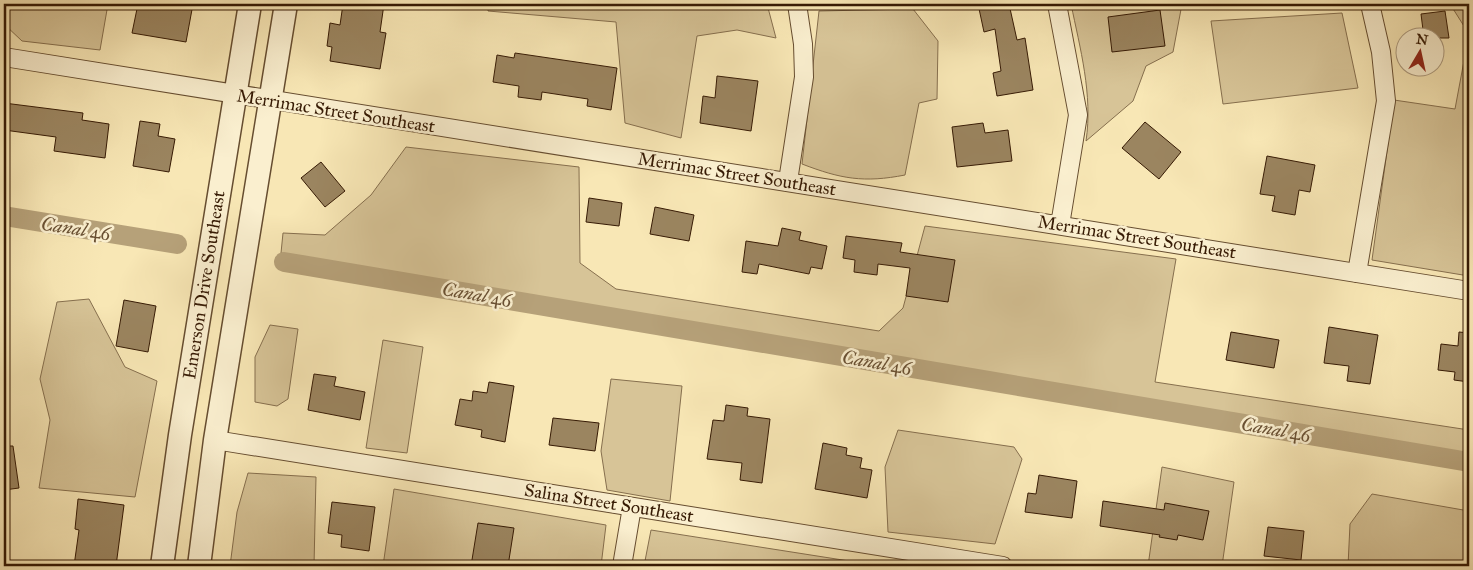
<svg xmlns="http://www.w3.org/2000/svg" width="1473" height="570" viewBox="0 0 1473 570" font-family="'IM FELL Great Primer',serif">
	<rect width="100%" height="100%" fill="#f8e7b5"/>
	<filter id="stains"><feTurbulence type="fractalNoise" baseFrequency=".004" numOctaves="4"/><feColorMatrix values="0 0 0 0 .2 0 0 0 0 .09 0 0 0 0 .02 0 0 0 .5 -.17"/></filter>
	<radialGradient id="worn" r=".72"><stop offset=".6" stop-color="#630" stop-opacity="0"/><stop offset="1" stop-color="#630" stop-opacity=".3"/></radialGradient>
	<g fill="#d7c497" stroke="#866f4e">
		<polygon points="4,4 108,4 100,50 22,41 4,24"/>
		<polygon points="488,4 767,4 776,38 737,30 697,36 681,138 625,123 616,22 488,11"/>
		<path d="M1071,4H1182L1173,52L1146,66L1133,101L1086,141C1093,95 1080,48 1071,4Z"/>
		<polygon points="1450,4 1469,4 1469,276 1372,260 1394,100 1455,109 1469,34"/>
		<path d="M913,9L938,41L937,99L919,103L905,175C864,183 841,179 802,164L819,11Z"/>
		<polygon points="1342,13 1358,88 1223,104 1211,21"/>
		<polygon points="406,147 579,167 580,263 616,289 879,331 903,308 925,226 1176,259 1155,382 1469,430 1469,455 281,253 283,233 325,235 371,195"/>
		<polygon points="89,299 125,367 157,381 135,497 39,488 50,420 40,379 57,302"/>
		<polygon points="270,325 298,329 288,399 277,406 255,402 255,357"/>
		<polygon points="383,340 423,347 407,453 366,448"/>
		<polygon points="611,379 682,386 670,501 607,490 601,451"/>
		<polygon points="898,430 1014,447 1022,459 995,544 888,532 885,467"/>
		<polygon points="1162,467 1234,482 1222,566 1148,566"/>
		<polygon points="248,473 316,477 314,566 230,566 237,512"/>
		<polygon points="394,489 606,525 601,566 383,566"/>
		<polygon points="1372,494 1469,511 1469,566 1348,566 1350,524"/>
		<polygon points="651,530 881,566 644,566"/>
	</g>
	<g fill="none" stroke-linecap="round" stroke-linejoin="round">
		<g stroke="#b6a179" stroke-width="20">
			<polyline points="4,216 177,244"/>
			<polyline points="284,262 1469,462"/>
		</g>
	</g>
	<g fill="#9b8560" stroke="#361a04">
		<polygon points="138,4 193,4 186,42 132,33"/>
		<polygon points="343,4 384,4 380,32 386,33 380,69 330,61 332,47 327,46 330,23 340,25"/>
		<polygon points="978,4 1009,4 1017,40 1025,38 1033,90 997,96 993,73 1001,71 995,29 984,32"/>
		<polygon points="1160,10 1165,46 1112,52 1108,17"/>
		<polygon points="1445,11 1449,38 1424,38 1421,14"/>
		<polygon points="515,53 617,68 611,110 587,106 588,99 542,92 541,100 518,97 519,86 493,82 497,55 514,58"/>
		<polygon points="717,76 758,81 751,131 700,123 703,96 715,98"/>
		<polygon points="4,103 83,113 82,120 109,124 105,158 54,151 56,137 4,130"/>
		<polygon points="140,121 160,124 158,136 175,139 169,172 133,166"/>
		<polygon points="1145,122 1181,152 1159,179 1122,148"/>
		<polygon points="983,123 985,133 1008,130 1012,161 957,167 952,127"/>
		<polygon points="1267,156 1315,165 1310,192 1299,190 1295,215 1272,211 1275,196 1260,194"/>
		<polygon points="321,162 345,191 325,207 301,178"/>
		<polygon points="589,198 622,203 619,226 586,222"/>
		<polygon points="655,207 694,215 689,241 650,234"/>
		<polygon points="782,228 801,232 799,240 827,246 822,269 811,267 809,274 759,264 757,274 742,272 746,241 778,246"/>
		<polygon points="846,236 902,243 900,252 955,260 948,302 906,296 910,268 878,264 877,275 854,272 855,260 843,258"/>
		<polygon points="124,300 156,306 148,352 116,346"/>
		<polygon points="1329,327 1378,335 1370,384 1347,381 1349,366 1324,363"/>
		<polygon points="1231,332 1279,340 1274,368 1226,360"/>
		<polygon points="1459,332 1469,333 1469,382 1454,380 1455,372 1438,370 1441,344 1458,346"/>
		<polygon points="314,374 336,377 334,386 365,392 360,420 308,410"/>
		<polygon points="489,382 514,386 505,442 481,437 482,430 455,425 460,399 472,401 473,391 487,393"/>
		<polygon points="726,405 748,408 747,416 770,419 762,483 740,480 742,463 707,459 713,420 724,421"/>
		<polygon points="553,418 599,423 595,451 549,445"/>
		<polygon points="823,443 847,448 846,455 862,458 860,468 872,470 867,498 815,489"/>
		<polygon points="4,446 13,446 19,488 4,490"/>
		<polygon points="1039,475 1077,481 1072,518 1025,512 1028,493 1036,494"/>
		<polygon points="78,499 124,505 116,566 74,566 79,530 75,529"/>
		<polygon points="1103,501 1164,510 1165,503 1209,511 1203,540 1178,535 1177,540 1159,537 1160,535 1100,526"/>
		<polygon points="332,502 375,507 369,551 341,547 342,535 328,533"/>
		<polygon points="478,523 514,528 508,566 471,566"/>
		<polygon points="1268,527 1304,531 1301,560 1264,556"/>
	</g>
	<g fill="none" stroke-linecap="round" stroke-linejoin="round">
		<defs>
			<g id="minor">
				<polyline points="1057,4 1078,115 1060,225"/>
				<polyline points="4,57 1469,291"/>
				<polyline points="788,181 804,77 803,44 797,4"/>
				<polyline points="1357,273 1386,101 1381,52 1370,4"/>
				<polyline points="215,440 1003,566"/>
				<polyline points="622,566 632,507"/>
			</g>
			<g id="tertiary">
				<polyline points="162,566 180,435 250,4"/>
				<polyline points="199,566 215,440 286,4"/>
			</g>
		</defs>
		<use href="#minor" stroke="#664d30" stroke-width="20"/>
		<use href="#tertiary" stroke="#664d30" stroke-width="25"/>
		<use href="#minor" stroke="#faefcf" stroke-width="18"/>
		<use href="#tertiary" stroke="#faefcf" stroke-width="22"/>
	</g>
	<g text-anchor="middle" stroke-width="5" stroke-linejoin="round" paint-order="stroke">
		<g font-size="18" fill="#361a04" stroke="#faefcf">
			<text transform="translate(336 111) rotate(9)" y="6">Merrimac Street Southeast</text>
			<text transform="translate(737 174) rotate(9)" y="6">Merrimac Street Southeast</text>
			<text transform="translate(1137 237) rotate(9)" y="6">Merrimac Street Southeast</text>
			<text transform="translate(204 285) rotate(-81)" y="6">Emerson Drive Southeast</text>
			<text transform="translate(609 503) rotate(9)" y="6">Salina Street Southeast</text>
		</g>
		<g font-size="19" font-style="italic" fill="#695033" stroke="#faefcf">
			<text transform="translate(76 228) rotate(9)" y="7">Canal 46</text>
			<text transform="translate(477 294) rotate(10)" y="7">Canal 46</text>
			<text transform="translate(877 362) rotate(10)" y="7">Canal 46</text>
			<text transform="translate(1276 429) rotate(10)" y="7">Canal 46</text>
		</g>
	</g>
	<rect width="1473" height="570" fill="none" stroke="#f8e7b5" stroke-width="20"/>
	<rect x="5" y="5" width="1463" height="560" fill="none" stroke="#361a04" stroke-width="2.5"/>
	<rect x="10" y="10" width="1453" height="550" fill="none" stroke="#361a04"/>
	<g transform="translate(1420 52) rotate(9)"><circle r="24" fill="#faefcf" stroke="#ac9a7e"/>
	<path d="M0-4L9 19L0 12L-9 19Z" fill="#8f2418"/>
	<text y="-8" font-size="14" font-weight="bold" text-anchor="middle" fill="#361a04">N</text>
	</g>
	<rect width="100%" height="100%" filter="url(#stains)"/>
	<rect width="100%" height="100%" fill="url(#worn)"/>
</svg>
